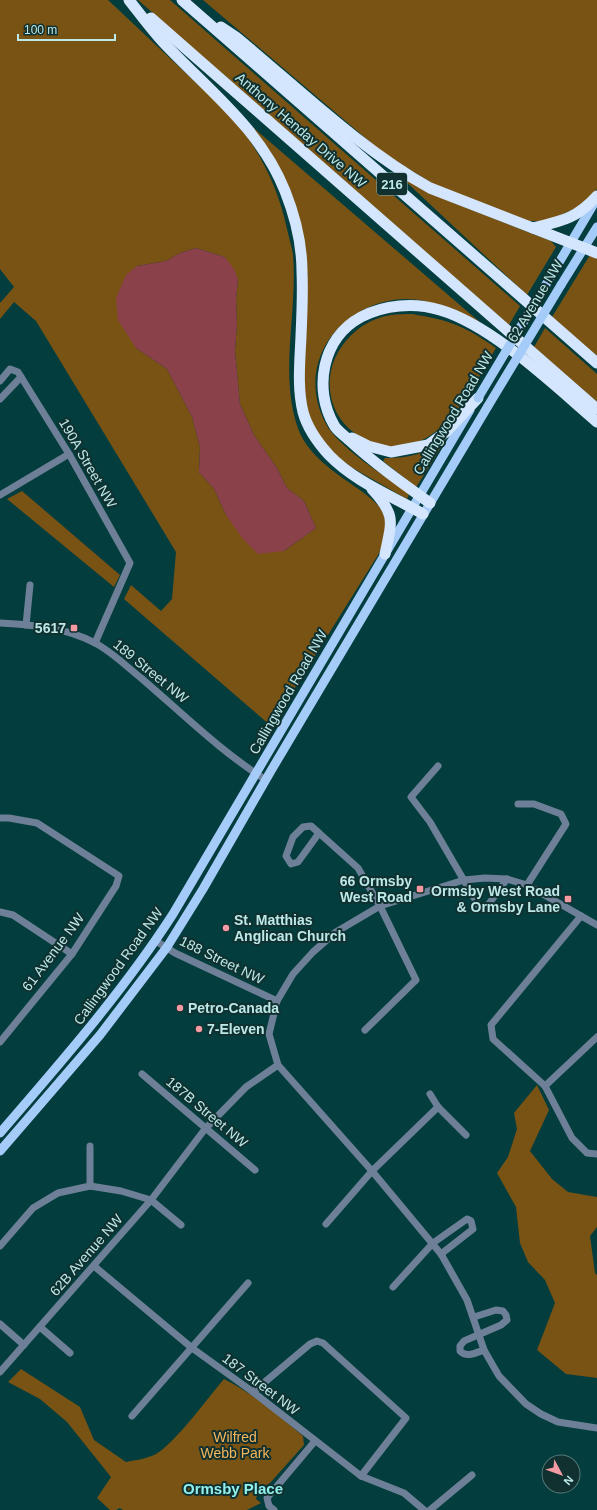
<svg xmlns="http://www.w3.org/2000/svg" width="597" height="1510" viewBox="0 0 597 1510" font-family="Arial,sans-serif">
	<rect width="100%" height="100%" fill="#033d3d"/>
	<g fill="#795314" fill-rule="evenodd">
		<path d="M0,0H108C136,26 163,52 191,78C210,96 231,114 246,135C266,164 280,195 287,229C289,238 292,247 293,255C298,313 278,375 299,431C307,451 327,467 344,479C376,502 399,511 378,555L271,726L124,599L131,585L161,611L172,599L176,552L36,321L14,302L0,319V303L14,287L0,269ZM196,248L225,257L238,280L236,300L237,323L235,351L240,404L254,435L277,468L287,488L304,501L316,528L284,551L226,515L214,489L199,472L200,447L192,417L167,369L136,348L137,266L166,261L180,253Z"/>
		<polygon points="138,0 170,0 520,306 509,325"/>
		<polygon points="203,0 597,0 597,189 584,205 546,221 527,221 435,185 383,153"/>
		<path d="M248,123L482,324C455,311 425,295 393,300C333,310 296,368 326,424C338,447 385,476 407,492L409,495L407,499L351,467L332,452L317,433L307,411L304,384L302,240Z"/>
		<polygon points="387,164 454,203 551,241 556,247 527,295"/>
		<polygon points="590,255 597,258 597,356 552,317"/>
		<path d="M412,314C449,320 465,326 496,348C477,379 459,419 426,438C387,461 334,435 330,390C326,354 356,320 391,315C398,314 405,314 412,314Z"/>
		<polygon points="545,328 597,374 597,402 534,347"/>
		<path d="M446,439L417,486H415L383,461L385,458C412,458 423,454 446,439Z"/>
		<polygon points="22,491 120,575 114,587 7,499"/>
		<polygon points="537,1085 549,1110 530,1151 552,1179 568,1192 597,1197 597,1227 590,1236 595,1273 597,1275 597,1378 566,1374 537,1350 555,1303 545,1280 528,1262 520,1243 516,1207 497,1173 508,1157 517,1129 514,1113"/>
		<path d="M21,1369L80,1407L94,1440L126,1462C136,1460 146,1459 156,1454C176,1442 207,1399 224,1379C254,1394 278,1415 303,1436L304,1445L270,1483C262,1487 258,1491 256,1499L261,1503L247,1510H123L120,1508L116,1510H110L97,1498L111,1477L67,1422L40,1399L8,1382Z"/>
	</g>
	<polygon fill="#8b414a" points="196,248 225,257 234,269 238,280 236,300 237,323 235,351 240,404 254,435 277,468 287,488 304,501 316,528 284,551 258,554 243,539 226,515 214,489 199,472 200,447 192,417 167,369 136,348 118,320 116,298 126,275 137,266 166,261 180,253"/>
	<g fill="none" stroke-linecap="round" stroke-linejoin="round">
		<g stroke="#6e8097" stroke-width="7">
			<polyline points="0,381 10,369 18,372 69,454 130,563 95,643"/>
			<polyline points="0,399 21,377"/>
			<polyline points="0,495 69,454"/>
			<path d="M0,623C32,625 65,627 95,643C112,652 126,666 141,678C182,713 220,751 266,780"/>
			<polyline points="26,625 30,585"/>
			<polyline points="438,766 411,797 430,822 480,908 488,905 507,879"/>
			<polyline points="518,804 534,804 561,814 566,824 527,885"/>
			<polyline points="0,818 9,818 37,823 119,876 116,886 72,954 0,1042"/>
			<polyline points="319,833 311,826 303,827 293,837 286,856 291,864 298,862 319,833 358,868 380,906 416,980 365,1030"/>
			<polyline points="0,912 13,915 72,954"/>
			<polyline points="581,916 491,1025 493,1039 545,1086 572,1138 587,1153 597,1154"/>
			<polyline points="597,925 527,885 507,879 485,878 464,880 380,906 336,932 313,952 293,974 277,1001 269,1034 278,1065 372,1171 441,1254 467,1300 484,1350 499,1376 526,1404 541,1414 558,1422 597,1428"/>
			<polyline points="156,941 175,953 277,1001"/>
			<polyline points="142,1074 255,1170"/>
			<polyline points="545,1086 597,1037"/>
			<polyline points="430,1094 438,1107 466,1135"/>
			<polyline points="90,1186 90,1146"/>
			<polyline points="326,1224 372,1171 438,1107"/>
			<polyline points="0,1246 33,1208 58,1193 90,1186 121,1191 151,1200 181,1225"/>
			<polyline points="94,1266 192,1348 253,1392 361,1476 404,1493 424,1510"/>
			<polyline points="393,1287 433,1243 467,1219 471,1221 473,1229 441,1254"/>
			<path d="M474,1317L496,1310L503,1311L506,1315L507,1320L501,1325L464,1341L460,1346V1351C467,1358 475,1353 484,1350"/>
			<polyline points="0,1324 24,1345"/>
			<polyline points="40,1327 70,1353"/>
			<polyline points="0,1372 151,1200 205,1129 246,1087 278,1065"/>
			<polyline points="253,1392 310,1344 317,1341 323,1343 406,1418 361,1476"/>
			<polyline points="132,1416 248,1283"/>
			<polyline points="274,1510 269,1506 267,1498 315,1441"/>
			<polyline points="430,1510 472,1475"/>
		</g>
		<g stroke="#a5cbf9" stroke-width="9">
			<polyline points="551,276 596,200"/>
			<polyline points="561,285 597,227"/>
			<path d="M0,1133C61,1062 122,993 173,914L470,410"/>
			<polyline points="0,1151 100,1035 167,947 203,889 272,769 488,406"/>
		</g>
		<g stroke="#d4e6fd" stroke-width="11">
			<path d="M129,0C140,14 151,29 163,42C208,90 260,128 285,191C295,216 302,245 302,272C303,293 302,314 301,336C300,361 297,387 303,412C307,427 319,444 329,455C355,482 392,496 423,514"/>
			<polyline points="182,0 597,363"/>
			<polyline points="151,18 597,409"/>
			<path d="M221,27L236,37C298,88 360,149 430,188L597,253"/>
			<path d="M533,228C562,221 576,219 597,196"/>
			<polyline points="352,438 368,446 391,452 428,445 446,432 478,398"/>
			<path d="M372,489C396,515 392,521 385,554"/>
			<path d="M430,503C402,483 374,463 349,440C344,435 337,431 334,425C313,389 322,338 361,317C384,305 414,302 440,310C492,325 555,386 597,422"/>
		</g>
		<g stroke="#a5cbf9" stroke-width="9">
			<polyline points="478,398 551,276"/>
			<polyline points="488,406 561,285"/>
		</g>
	</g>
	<g fill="#f49aa2" stroke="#113030" stroke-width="1.5">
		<rect x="70" y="624" width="8" height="8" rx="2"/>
		<rect x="416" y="885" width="8" height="8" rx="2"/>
		<rect x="564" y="895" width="8" height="8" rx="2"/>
		<circle cx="226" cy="928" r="4"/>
		<circle cx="180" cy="1008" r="4"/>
		<circle cx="199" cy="1029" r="4"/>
	</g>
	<g text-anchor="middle" stroke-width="4" stroke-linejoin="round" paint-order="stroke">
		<rect fill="#113030" stroke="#89b1b0" stroke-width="1" x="377" y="173" width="30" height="22" rx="3"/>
		<g font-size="13" font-weight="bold" fill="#bce8e7">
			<text x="392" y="189">216</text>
		</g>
		<g font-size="14" fill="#bce8e7" stroke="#113030">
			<text transform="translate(301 130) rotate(41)" y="5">Anthony Henday Drive NW</text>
			<text transform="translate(535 301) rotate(-59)" y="5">62 Avenue NW</text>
			<text transform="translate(453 413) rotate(-59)" y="5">Callingwood Road NW</text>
			<text transform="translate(88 463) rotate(60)" y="5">190A Street NW</text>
			<text transform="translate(151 671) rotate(39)" y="5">189 Street NW</text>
			<text transform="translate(288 692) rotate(-60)" y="5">Callingwood Road NW</text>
			<text transform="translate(53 952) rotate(-53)" y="5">61 Avenue NW</text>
			<text transform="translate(222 960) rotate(26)" y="5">188 Street NW</text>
			<text transform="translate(118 966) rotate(-54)" y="5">Callingwood Road NW</text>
			<text transform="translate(207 1112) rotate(40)" y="5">187B Street NW</text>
			<text transform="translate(86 1255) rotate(-49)" y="5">62B Avenue NW</text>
			<text transform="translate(261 1384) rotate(37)" y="5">187 Street NW</text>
		</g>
		<g font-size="14" font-weight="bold" fill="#bce8e7" stroke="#113030" text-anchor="end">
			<text x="66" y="633">5617</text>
			<text x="412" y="886">66 Ormsby<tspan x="412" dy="16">West Road</tspan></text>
			<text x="560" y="896">Ormsby West Road<tspan x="560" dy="16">&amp; Ormsby Lane</tspan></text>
			<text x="234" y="925" text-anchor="start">St. Matthias<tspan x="234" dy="16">Anglican Church</tspan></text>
			<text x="188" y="1013" text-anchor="start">Petro-Canada</text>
			<text x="207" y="1034" text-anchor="start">7-Eleven</text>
		</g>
		<g font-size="14" fill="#f6b65a" stroke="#113030">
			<text x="235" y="1442">Wilfred<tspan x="235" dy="16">Webb Park</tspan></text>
		</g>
		<g font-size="15" font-weight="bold" fill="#90f0ee" stroke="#113030">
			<text x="233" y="1494">Ormsby Place</text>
		</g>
	</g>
	<g transform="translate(561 1474) rotate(131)"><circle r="19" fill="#113030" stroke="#557a79"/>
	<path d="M0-3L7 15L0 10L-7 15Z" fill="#f49aa2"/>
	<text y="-6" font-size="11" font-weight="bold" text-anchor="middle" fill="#bce8e7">N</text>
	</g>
	<path d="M18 34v6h97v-6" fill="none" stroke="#bce8e7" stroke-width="2"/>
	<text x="24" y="34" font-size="12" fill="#bce8e7" stroke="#113030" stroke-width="3" paint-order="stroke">100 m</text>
</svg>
